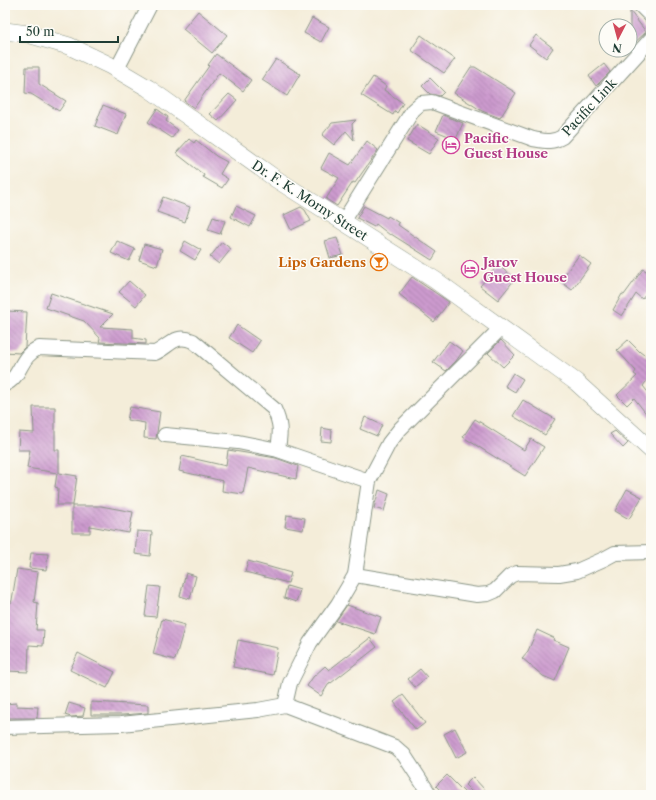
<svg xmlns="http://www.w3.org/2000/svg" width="656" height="800" viewBox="0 0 656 800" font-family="'Libre Caslon Text',serif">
	<defs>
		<pattern id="building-back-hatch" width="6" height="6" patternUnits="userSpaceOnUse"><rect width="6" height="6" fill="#cc9ace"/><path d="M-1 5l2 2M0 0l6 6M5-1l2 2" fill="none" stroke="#a57fa8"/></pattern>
	</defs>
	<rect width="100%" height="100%" fill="#fdfcf7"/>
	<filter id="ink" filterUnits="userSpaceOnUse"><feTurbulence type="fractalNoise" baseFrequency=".025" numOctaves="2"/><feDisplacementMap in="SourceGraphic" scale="8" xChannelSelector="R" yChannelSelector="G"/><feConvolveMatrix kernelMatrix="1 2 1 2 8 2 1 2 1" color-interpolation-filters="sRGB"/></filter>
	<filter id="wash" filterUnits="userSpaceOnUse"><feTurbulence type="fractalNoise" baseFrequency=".012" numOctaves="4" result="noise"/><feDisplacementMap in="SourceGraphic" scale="16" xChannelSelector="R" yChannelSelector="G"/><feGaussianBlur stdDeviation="0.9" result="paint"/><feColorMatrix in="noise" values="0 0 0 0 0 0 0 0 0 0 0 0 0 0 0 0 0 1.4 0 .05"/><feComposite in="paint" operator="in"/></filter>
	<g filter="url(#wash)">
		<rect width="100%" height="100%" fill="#f4edd9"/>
		<g id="blocks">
			<g fill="url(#building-back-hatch)">
				<polygon points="198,11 227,35 212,53 183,29"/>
				<polygon points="630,11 646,32 630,47"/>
				<polygon points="312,18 329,27 321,42 304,33"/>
				<polygon points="421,35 455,59 444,73 411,50"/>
				<polygon points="536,35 553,48 546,58 529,45"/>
				<polygon points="216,54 251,80 243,91 219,73 194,108 184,101 209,66 208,65"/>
				<polygon points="276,59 300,74 287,96 262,80"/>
				<polygon points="604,64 610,72 596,86 589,76"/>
				<polygon points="26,67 39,67 39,84 66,101 59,111 31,94 25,93"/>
				<polygon points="471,67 475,67 516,93 500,118 482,111 454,93"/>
				<polygon points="373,77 386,86 384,90 403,103 397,113 395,111 393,115 361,95"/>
				<polygon points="430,78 444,92 440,96 430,94 422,86"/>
				<polygon points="229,94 237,100 218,121 210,114"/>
				<polygon points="103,105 126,114 118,135 95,126"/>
				<polygon points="157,109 168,117 166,121 178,130 172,138 148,122"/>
				<polygon points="443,115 463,123 456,139 436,131"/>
				<polygon points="356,120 352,124 354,140 346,131 334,145 322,135 332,123"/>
				<polygon points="417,124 439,138 429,154 407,141"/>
				<polygon points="189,139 194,143 196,140 216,156 227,162 220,174 228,179 222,188 203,177 204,175 176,153"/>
				<polygon points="367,141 378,150 355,183 353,182 337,206 326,199 339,178 321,168 329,153 350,165"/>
				<polygon points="163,197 190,207 185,222 157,212"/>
				<polygon points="236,206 256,216 250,227 231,217"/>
				<polygon points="364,206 387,218 388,216 399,223 398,225 437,252 432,260 391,234 390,235 376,224 374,227 357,218"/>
				<polygon points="301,207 305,210 311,221 291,230 284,215"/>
				<polygon points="213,217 225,221 220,234 208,230"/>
				<polygon points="337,238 343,255 330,258 325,241"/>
				<polygon points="117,241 135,249 129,261 111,253"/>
				<polygon points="185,241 201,250 195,260 180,251"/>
				<polygon points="222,242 231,249 219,264 210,257"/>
				<polygon points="144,244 162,249 157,266 139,260"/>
				<polygon points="579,255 591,264 572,290 560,281"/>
				<polygon points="498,265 515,279 498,300 480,286"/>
				<polygon points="643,269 651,274 651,288 642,299 636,294 622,316 613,310 622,294 624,295"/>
				<polygon points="412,277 449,302 434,322 399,294"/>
				<polygon points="129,281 145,295 136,306 119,292"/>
				<polygon points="51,293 113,314 100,327 133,329 133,338 146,340 146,344 99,342 100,338 84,321 46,308"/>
				<polygon points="7,311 27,312 25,347 19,353 5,352"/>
				<polygon points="237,325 260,341 252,353 229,338"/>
				<polygon points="501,340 515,355 503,367 488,353"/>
				<polygon points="628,340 640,352 651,360 651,375 643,386 651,396 651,420 634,398 627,405 617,395 637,376 634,374 636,371 617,350"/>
				<polygon points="449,341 463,351 456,361 446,371 433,362"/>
				<polygon points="513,373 523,379 515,392 505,386"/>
				<polygon points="523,400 555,419 545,435 513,416"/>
				<polygon points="33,407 55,407 55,450 59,450 59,473 77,476 73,505 57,505 58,488 55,487 57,473 27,468 30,450 18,450 19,432 34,433"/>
				<polygon points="130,407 160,412 156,439 144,438 145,423 127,420"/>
				<polygon points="365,417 382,425 377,436 360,429"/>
				<polygon points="475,419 524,450 531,439 544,447 525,476 463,437"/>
				<polygon points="322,428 332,430 331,442 321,441"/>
				<polygon points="615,431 628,443 623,448 610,434"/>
				<polygon points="228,450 276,458 298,466 296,479 248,468 243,494 222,491 223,481 179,471 182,456 226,466"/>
				<polygon points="627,489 642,497 629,519 615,511"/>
				<polygon points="379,490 389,494 384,511 374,508"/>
				<polygon points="72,506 101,506 133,512 129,533 90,526 90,533 72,533"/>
				<polygon points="287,515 305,518 303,530 285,527"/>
				<polygon points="137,531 152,532 150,556 135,554"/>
				<polygon points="31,553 48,554 46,570 29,568"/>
				<polygon points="248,561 291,573 288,583 245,572"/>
				<polygon points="17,569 38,572 34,602 38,603 36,630 44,630 43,646 29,645 28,672 7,671 8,644 5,644 5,603 11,603 12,600"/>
				<polygon points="186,573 196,576 190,599 180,596"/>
				<polygon points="149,586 160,587 156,617 145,616"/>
				<polygon points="287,586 300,590 296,602 284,598"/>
				<polygon points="347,605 381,617 375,634 336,621"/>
				<polygon points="162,619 185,625 175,660 153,654"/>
				<polygon points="537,630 554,638 553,640 569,647 555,681 543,676 522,658 528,651"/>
				<polygon points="370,638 377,647 331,683 330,682 321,696 307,686 313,677 325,666 329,670"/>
				<polygon points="238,640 278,648 273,675 233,667"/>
				<polygon points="78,653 115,672 107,688 70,670"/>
				<polygon points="420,669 427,677 415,687 408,679"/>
				<polygon points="403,695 425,723 416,730 394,702"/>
				<polygon points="91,702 148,705 148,713 123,715 91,715"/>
				<polygon points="16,703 16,706 38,707 37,718 5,718 5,704"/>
				<polygon points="69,703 85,708 83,716 71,717 65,715"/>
				<polygon points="455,728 467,752 456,758 444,734"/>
				<polygon points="447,775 467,795 445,795 436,786"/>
				<polygon points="473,777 485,790 480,795 475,795 465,785"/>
			</g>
		</g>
	</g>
	<g filter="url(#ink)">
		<use href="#blocks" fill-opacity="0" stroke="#8a9586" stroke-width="1"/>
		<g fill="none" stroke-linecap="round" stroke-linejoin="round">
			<defs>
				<g id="minor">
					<polyline points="640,5 651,16"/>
					<polyline points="117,69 150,5"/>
					<path d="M343,222L413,110L421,103L432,102L533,139C545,141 552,143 562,137L651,39"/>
					<path d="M5,384C22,377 19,356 39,348L155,353C170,346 175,333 193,341L274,409C282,426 280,433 278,450"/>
					<polyline points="165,435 238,442 278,450 369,481"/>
					<polyline points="355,575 477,595 488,594 495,591 510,576 517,573 559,574 577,571 604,559 615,553 651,552"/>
					<polyline points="285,705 290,683 310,643 338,604 355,575 369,481 389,443 400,429 501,328"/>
					<polyline points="5,727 121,724 258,710 285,705 395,747 404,755 430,795"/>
				</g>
				<polyline id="tertiary" points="5,31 28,34 69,46 109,65 148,88 276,179 435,280 576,382 651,450"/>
			</defs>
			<use href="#minor" stroke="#8a9586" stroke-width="16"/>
			<use href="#tertiary" stroke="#8a9586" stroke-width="18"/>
			<use href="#minor" stroke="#fff" stroke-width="14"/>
			<use href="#tertiary" stroke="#fff" stroke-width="17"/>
		</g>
	</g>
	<defs>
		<symbol id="hotel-ring" viewBox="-11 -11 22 22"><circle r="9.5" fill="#fdfcf7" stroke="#d1479c" stroke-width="1.5"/><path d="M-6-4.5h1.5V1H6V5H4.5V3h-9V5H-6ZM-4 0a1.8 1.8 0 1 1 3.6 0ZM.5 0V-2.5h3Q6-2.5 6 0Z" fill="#d1479c"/></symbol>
		<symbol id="bar-ring" viewBox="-11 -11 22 22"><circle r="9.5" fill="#fdfcf7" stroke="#e8710a" stroke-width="1.5"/><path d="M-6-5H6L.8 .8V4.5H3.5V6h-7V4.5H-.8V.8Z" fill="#e8710a"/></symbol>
	</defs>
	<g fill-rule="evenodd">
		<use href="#hotel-ring" x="441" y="135" width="20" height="20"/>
		<use href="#bar-ring" x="369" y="252" width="20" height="20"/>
		<use href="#hotel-ring" x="460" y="259" width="20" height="20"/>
	</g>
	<g text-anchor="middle" stroke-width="3" stroke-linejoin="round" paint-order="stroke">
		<g font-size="13" fill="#1f3d34" stroke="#fdfcf7">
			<text transform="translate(589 107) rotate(-47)" y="5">Pacific Link</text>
			<text transform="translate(310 200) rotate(33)" y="5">Dr. F. K. Morny Street</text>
		</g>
		<g font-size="13" font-weight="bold" fill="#b23c85" stroke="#fdfcf7" text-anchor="start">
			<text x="464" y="143">Pacific<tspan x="464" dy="15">Guest House</tspan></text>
			<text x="483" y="267">Jarov<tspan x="483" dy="15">Guest House</tspan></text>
		</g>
		<g font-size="13" font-weight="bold" fill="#c56008" stroke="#fdfcf7" text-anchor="end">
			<text x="366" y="267">Lips Gardens</text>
		</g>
	</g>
	<rect width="656" height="800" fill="none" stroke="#fdfcf7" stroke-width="20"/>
	<g transform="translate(618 38) rotate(186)"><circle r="19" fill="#fdfcf7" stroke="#a4b0a9"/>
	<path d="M0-3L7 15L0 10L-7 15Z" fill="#d1495b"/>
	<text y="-6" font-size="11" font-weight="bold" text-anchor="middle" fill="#1f3d34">N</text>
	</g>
	<path d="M20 36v6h98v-6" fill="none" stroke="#1f3d34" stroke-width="2"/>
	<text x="26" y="36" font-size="12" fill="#1f3d34" stroke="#fdfcf7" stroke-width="3" paint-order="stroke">50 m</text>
</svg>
